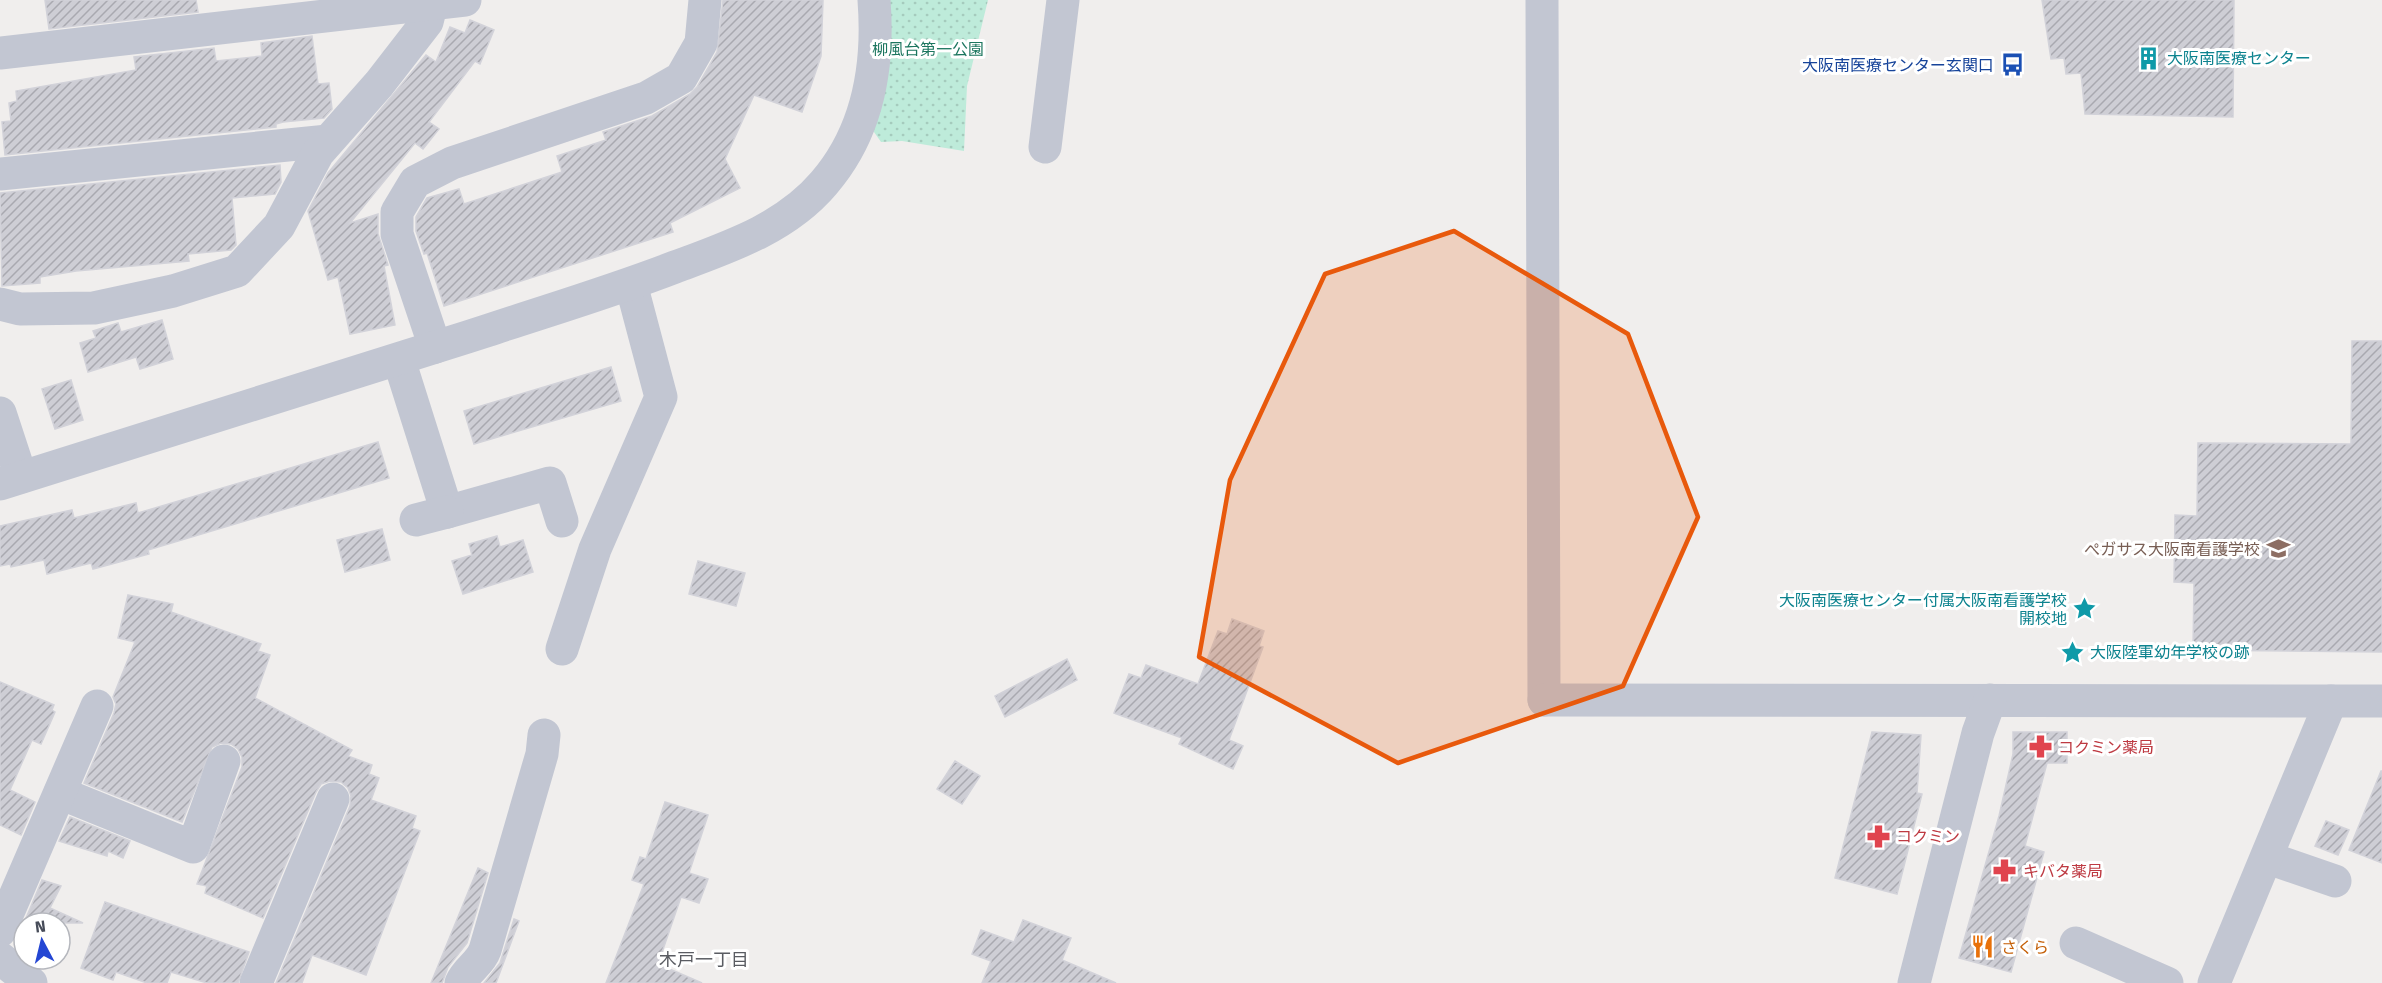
<svg xmlns="http://www.w3.org/2000/svg" width="2382" height="983" viewBox="0 0 2382 983" font-family="'Fira Sans','Noto Sans JP',sans-serif">
	<defs>
		<pattern id="park-dots" width="8" height="8" patternUnits="userSpaceOnUse" patternTransform="scale(1.5)"><rect width="8" height="8" fill="#beebda"/><path d="M2 2h.1M6 6h.1" fill="none" stroke="#a5cbbd" stroke-width="1.8" stroke-linecap="round"/></pattern>
		<pattern id="building-hatch" width="6" height="6" patternUnits="userSpaceOnUse" patternTransform="scale(1.5)"><rect width="6" height="6" fill="#ceced5"/><path d="M-1 1l2-2M0 6l6-6M5 7l2-2" fill="none" stroke="#a9a9b0"/></pattern>
	</defs>
	<rect width="100%" height="100%" fill="#f0eeed"/>
	<polygon fill="url(#park-dots)" points="878,0 988,0 967,86 964,151 902,141 881,142 867,122"/>
	<g fill="url(#building-hatch)" stroke="#d2d2d9" stroke-width="1.5">
		<polygon points="45,0 196,0 198,12 49,29"/>
		<polygon points="723,0 823,0 821,56 802,112 754,95 725,159 740,188 670,223 673,232 444,306 427,253 424,254 416,231 416,217 427,198 459,189 464,204 562,172 557,156 606,140 603,132 652,116 690,94 697,87 717,52"/>
		<polygon points="2042,0 2234,0 2233,117 2085,114 2081,73 2066,74 2064,58 2051,59"/>
		<polygon points="470,20 494,30 480,64 475,61 429,122 439,129 423,149 415,143 350,223 378,214 378,234 388,265 384,266 395,325 350,334 338,277 328,280 308,211 328,173 426,55 436,62 450,27 465,33"/>
		<polygon points="312,36 318,84 329,83 332,109 324,118 283,122 276,124 276,127 5,155 2,122 11,121 9,103 17,101 16,91 136,70 134,57 214,48 216,61 262,56 261,43"/>
		<polygon points="280,165 281,182 275,194 232,198 236,245 231,250 188,254 189,261 76,271 40,277 40,283 2,286 0,193"/>
		<polygon points="162,320 173,359 140,369 136,357 88,372 80,343 96,338 93,331 118,323 121,332"/>
		<polygon points="2352,341 2382,341 2382,652 2193,650 2194,583 2174,582 2175,515 2197,516 2198,443 2351,444"/>
		<polygon points="611,367 621,401 474,444 464,411"/>
		<polygon points="71,380 83,420 55,429 42,389"/>
		<polygon points="378,442 389,478 148,550 149,554 93,569 91,563 47,574 44,560 11,567 10,564 0,566 0,526 72,510 74,518 136,503 138,513"/>
		<polygon points="382,529 390,560 345,572 337,540"/>
		<polygon points="497,536 500,547 523,540 533,572 463,594 452,561 472,555 469,544"/>
		<polygon points="698,561 745,573 736,606 689,594"/>
		<polygon points="128,595 173,604 171,612 261,644 258,651 270,655 255,698 352,750 348,756 372,765 369,774 379,778 371,800 416,816 412,828 420,831 366,975 312,955 302,983 276,983 350,806 351,796 348,788 341,782 330,781 321,784 316,792 263,918 205,893 207,886 197,884 242,767 242,757 238,749 231,744 221,743 212,747 182,822 84,783 114,713 116,704 113,697 135,642 118,638"/>
		<polygon points="1232,619 1264,631 1259,646 1263,647 1229,740 1243,746 1233,769 1179,744 1182,738 1114,713 1129,674 1141,678 1146,665 1198,684 1218,631 1227,634"/>
		<polygon points="1067,659 1077,680 1005,717 995,696"/>
		<polygon points="0,682 54,705 52,710 55,712 41,744 32,740 10,790 35,802 21,835 0,825"/>
		<polygon points="1872,732 1921,735 1917,793 1922,794 1897,894 1835,878"/>
		<polygon points="2013,732 2067,732 2067,763 2047,763 2025,846 2044,852 2011,972 1959,958 1999,816 2013,754"/>
		<polygon points="955,761 980,776 962,804 937,789"/>
		<polygon points="2381,771 2382,771 2382,863 2349,850"/>
		<polygon points="665,802 708,815 689,873 708,879 699,903 681,897 658,964 702,983 606,983 644,884 632,880 640,857 646,859"/>
		<polygon points="70,817 130,841 123,858 108,851 107,856 59,841"/>
		<polygon points="2326,821 2349,830 2338,855 2315,846"/>
		<polygon points="478,868 488,873 467,943 448,967 442,983 431,983"/>
		<polygon points="42,880 61,886 50,908 83,923 24,923 24,938 19,935"/>
		<polygon points="105,902 249,952 238,983 207,983 171,972 167,983 147,983 116,972 113,980 81,968"/>
		<polygon points="514,919 519,921 496,983 484,983 500,963"/>
		<polygon points="1023,920 1071,938 1062,960 1116,983 982,983 991,961 972,954 981,930 1014,942"/>
	</g>
	<g fill="none" stroke-linecap="round" stroke-linejoin="round">
		<g stroke="#c2c6d2" stroke-width="33">
			<polyline points="1542,0 1544,700"/>
			<polyline points="1045,147 1063,0"/>
			<polyline points="0,174 328,141"/>
			<polyline points="0,304 20,309 94,308 173,291 237,271 279,226 318,153 379,84 427,22 431,6"/>
			<polyline points="435,347 397,234 397,212 415,182 452,163 646,98 681,78 701,43 705,0"/>
			<polyline points="399,360 447,512 550,483 562,521"/>
			<polyline points="0,413 21,477"/>
			<polyline points="416,520 447,512"/>
			<polyline points="562,649 595,549 661,397 631,284"/>
			<polyline points="60,793 193,847 224,761"/>
			<polyline points="2268,858 2335,881"/>
			<polyline points="0,931 97,706"/>
			<polyline points="2076,943 2167,983"/>
			<polyline points="0,958 31,983"/>
			<polyline points="256,983 333,799"/>
			<path d="M461,983C467,969 480,964 485,950L542,754L544,735"/>
			<polyline points="2214,983 2331,701"/>
		</g>
		<g stroke="#c2c6d2" stroke-width="33">
			<polyline points="0,53 465,0"/>
			<path d="M0,484C161,432 324,383 486,331C549,310 613,291 675,267C729,247 786,228 824,183C868,132 879,65 874,0"/>
			<polyline points="1544,700 2382,701"/>
			<polyline points="1914,983 1978,733 1990,700"/>
		</g>
	</g>
	<path fill="#e8590c" fill-opacity="0.2" stroke="#e8590c" stroke-width="4.5" stroke-linejoin="round" d="M1454,231L1628,334L1698,517L1623,686L1398,763L1199,657L1230,480L1325,274Z"/>
	<defs>
		<symbol id="building-bare" viewBox="-9 -9 18 18"><path d="M-4-6H4V6H1V3H-1V6H-4ZM-2.5-4.3h1.7v1.8h-1.7ZM.8-4.3h1.7v1.8H.8ZM-2.5-1h1.7V.8h-1.7ZM.8-1h1.7V.8H.8Z" fill="#0f9aa8" stroke="#fff" stroke-width="2.5" paint-order="stroke"/></symbol>
		<symbol id="bus-bare" viewBox="-9 -9 18 18"><path d="M-5-6H5V4H4V6H2V4H-2V6H-4V4H-5ZM-3.5-4V0h7V-4ZM-3.5 1.2v1.5H-2V1.2ZM2 1.2v1.5H3.5V1.2Z" fill="#1a4fb4" stroke="#fff" stroke-width="2.5" paint-order="stroke"/></symbol>
		<symbol id="university-bare" viewBox="-9 -9 18 18"><path d="M0-5L7-2L0 1L-7-2ZM-4 1L0 2.5L4 1V4Q0 6-4 4Z" fill="#8d6e63" stroke="#fff" stroke-width="2.5" paint-order="stroke"/></symbol>
		<symbol id="sight-bare" viewBox="-9 -9 18 18"><path d="M0-6L1.8-2.2L6-1.7L2.9 1.2L3.7 5.4L0 3.3L-3.7 5.4L-2.9 1.2L-6-1.7L-1.8-2.2Z" fill="#0f9aa8" stroke="#fff" stroke-width="2.5" paint-order="stroke"/></symbol>
		<symbol id="pharmacy-bare" viewBox="-9 -9 18 18"><path d="M-2-6h4v4h4v4h-4v4h-4v-4h-4v-4h4Z" fill="#e0444e" stroke="#fff" stroke-width="2.5" paint-order="stroke"/></symbol>
		<symbol id="restaurant-bare" viewBox="-9 -9 18 18"><path d="M-5-6h1v4h1v-4h1v4h1v-4h1v5L-1.5 .5V6h-2V.5L-5-1ZM5-6V6H3V1.5H1.5Q1.5-4 5-6Z" fill="#e8710a" stroke="#fff" stroke-width="2.5" paint-order="stroke"/></symbol>
	</defs>
	<g fill-rule="evenodd">
		<use href="#building-bare" x="2132" y="42" width="33" height="33"/>
		<use href="#bus-bare" x="1996" y="48" width="33" height="33"/>
		<use href="#university-bare" x="2262" y="532" width="33" height="33"/>
		<use href="#sight-bare" x="2068" y="592" width="33" height="33"/>
		<use href="#sight-bare" x="2056" y="636" width="33" height="33"/>
		<use href="#pharmacy-bare" x="2024" y="730" width="33" height="33"/>
		<use href="#pharmacy-bare" x="1862" y="820" width="33" height="33"/>
		<use href="#pharmacy-bare" x="1988" y="854" width="33" height="33"/>
		<use href="#restaurant-bare" x="1966" y="930" width="33" height="33"/>
	</g>
	<g text-anchor="middle" stroke-width="6" stroke-linejoin="round" paint-order="stroke">
		<g font-size="16" fill="#1c765f" stroke="#fff">
			<text x="928" y="55">柳風台第一公園</text>
		</g>
		<g font-size="16" fill="#0d838f" stroke="#fff" text-anchor="start">
			<text x="2167" y="64">大阪南医療センター</text>
			<text x="2067" y="606" text-anchor="end">大阪南医療センター付属大阪南看護学校<tspan x="2067" dy="18">開校地</tspan></text>
			<text x="2090" y="658">大阪陸軍幼年学校の跡</text>
		</g>
		<g font-size="16" fill="#164399" stroke="#fff" text-anchor="end">
			<text x="1994" y="71">大阪南医療センター玄関口</text>
		</g>
		<g font-size="16" fill="#785e54" stroke="#fff" text-anchor="end">
			<text x="2260" y="555">ぺガサス大阪南看護学校</text>
		</g>
		<g font-size="16" fill="#be3a42" stroke="#fff" text-anchor="start">
			<text x="2058" y="753">コクミン薬局</text>
			<text x="1896" y="842">コクミン</text>
			<text x="2023" y="877">キバタ薬局</text>
		</g>
		<g font-size="16" fill="#c56008" stroke="#fff" text-anchor="start">
			<text x="2001" y="953">さくら</text>
		</g>
		<g font-size="18" fill="#5a5c62" stroke="#fff">
			<text x="704" y="966">木戸一丁目</text>
		</g>
	</g>
	<g transform="translate(42 941) rotate(353)"><circle r="28" fill="#ffffff" stroke="#b5b7bd" stroke-width="1.5"/>
	<path d="M0-4.5L10 22L0 15L-10 22Z" fill="#2446d3"/>
	<text y="-9" font-size="16" font-weight="bold" text-anchor="middle" fill="#474c59">N</text>
	</g>
</svg>
